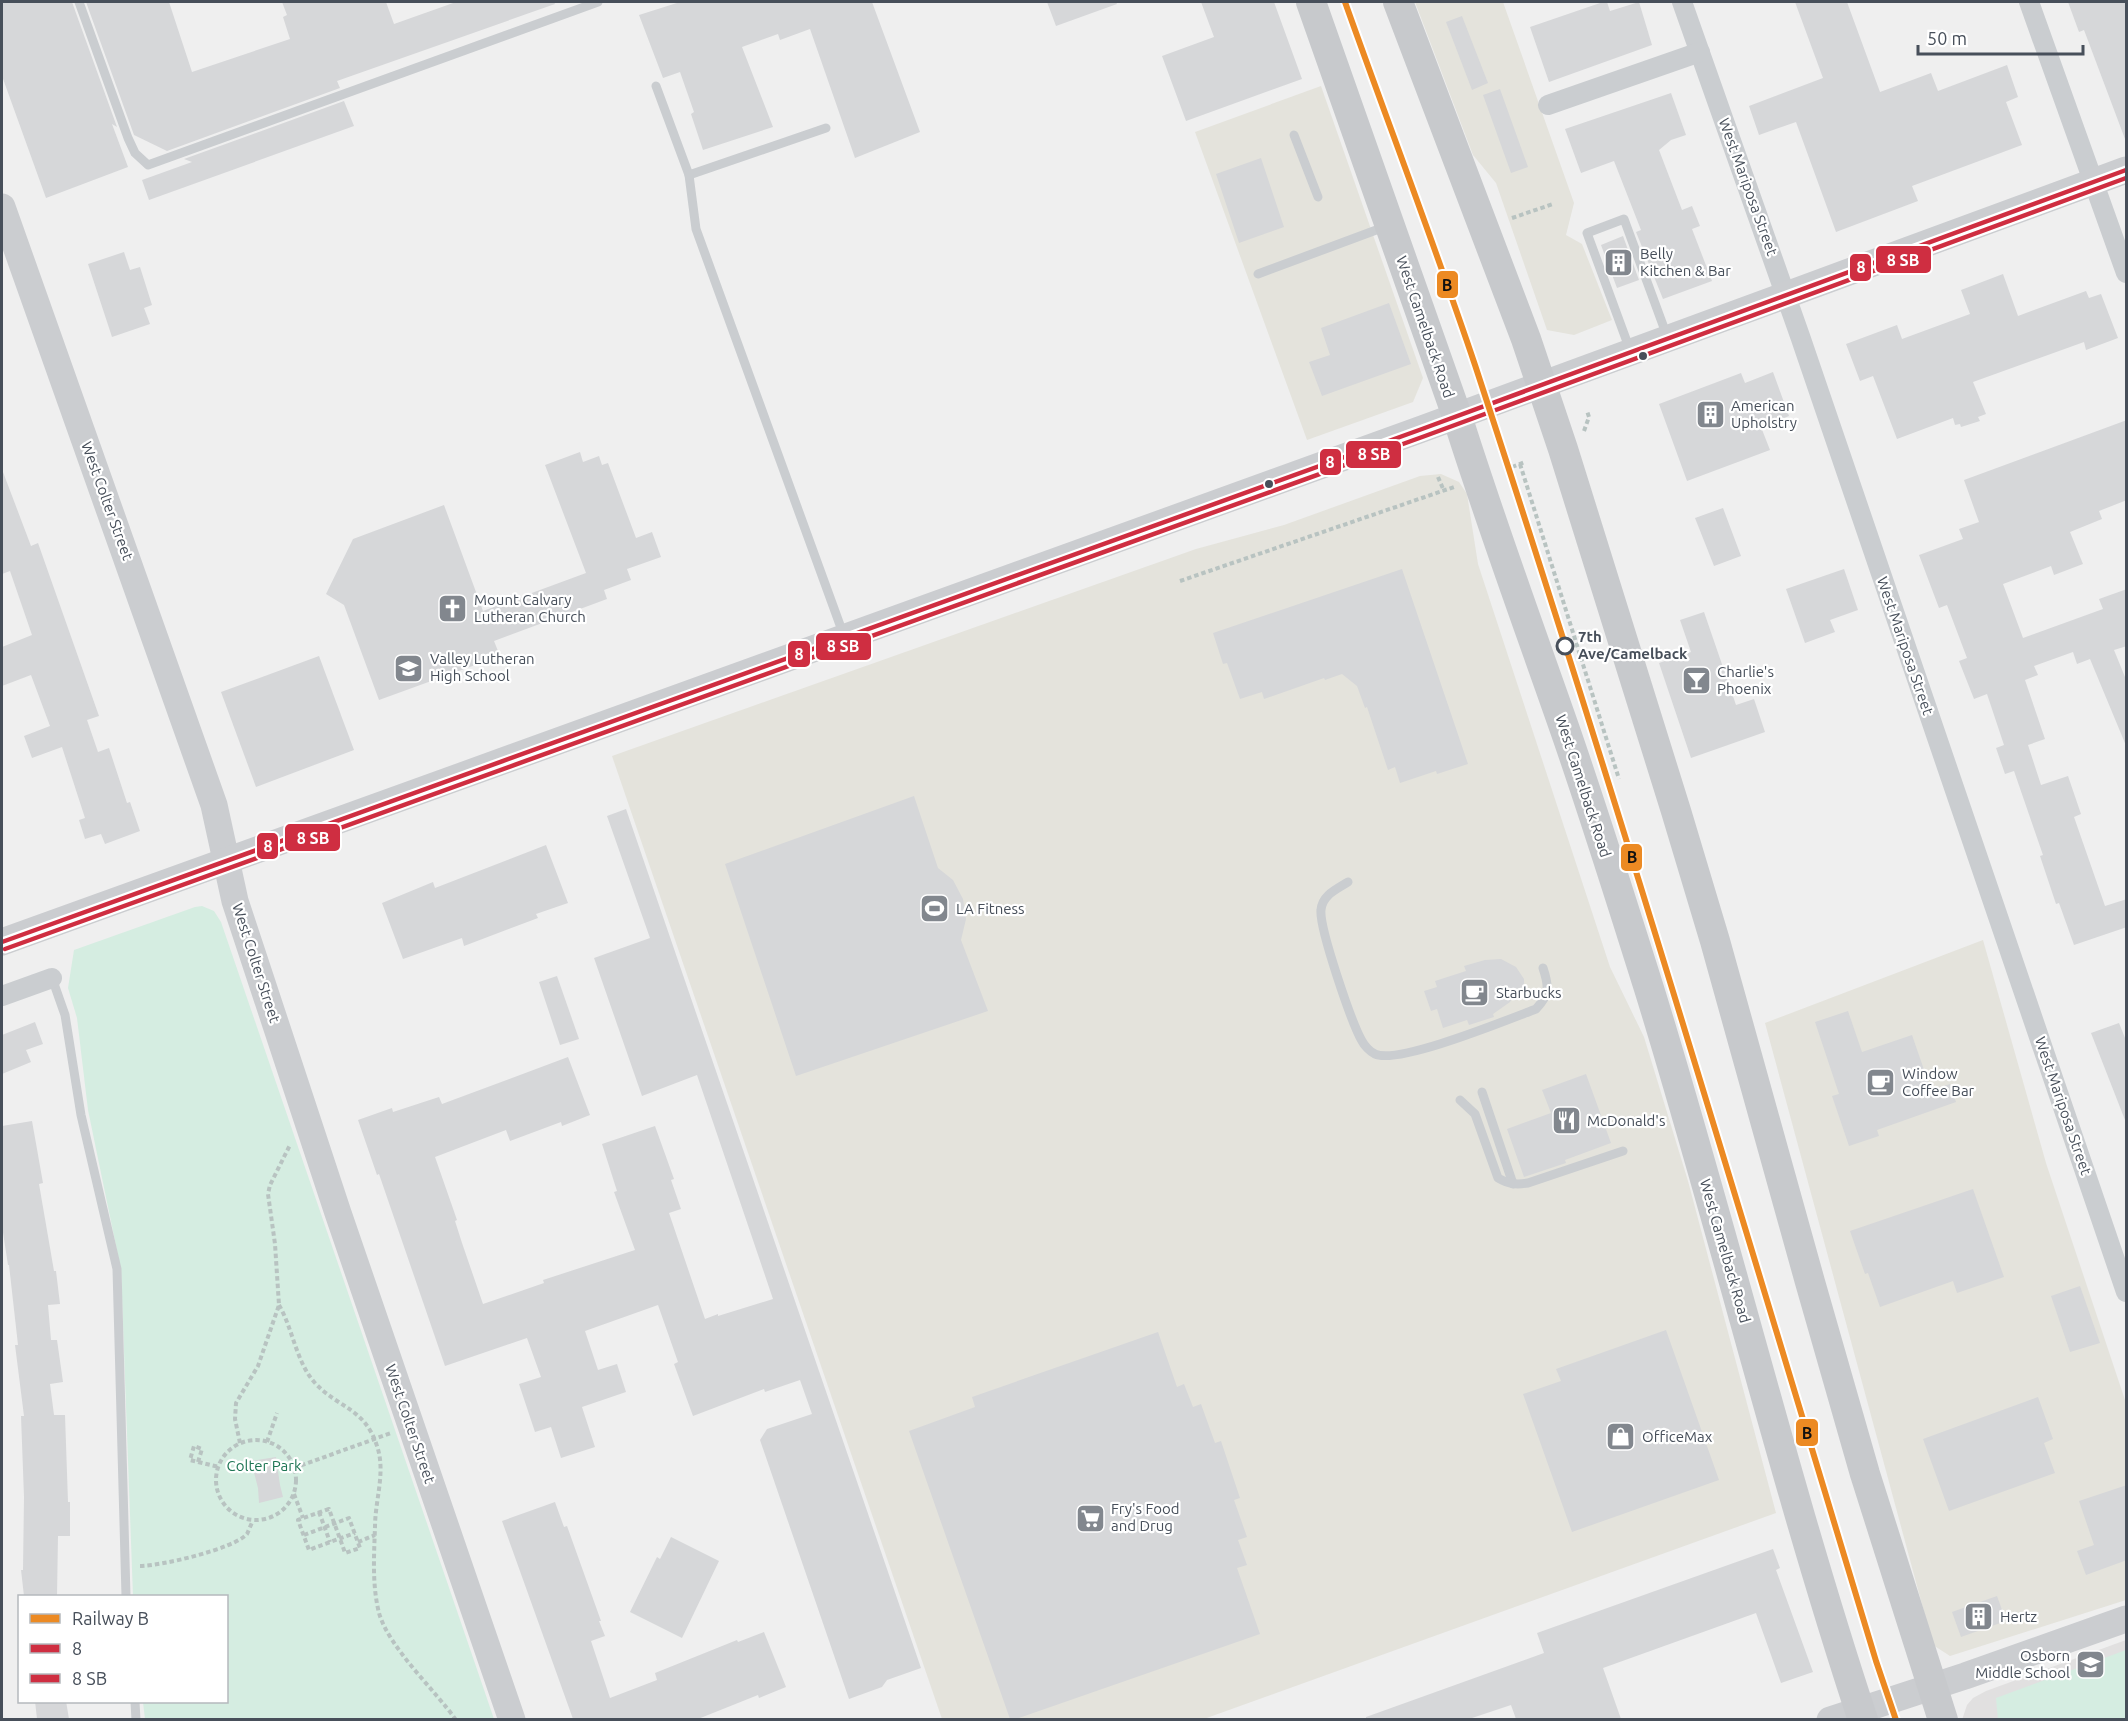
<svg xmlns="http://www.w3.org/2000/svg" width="2128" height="1721" viewBox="0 0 2128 1721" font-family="Ubuntu,sans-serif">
	<rect width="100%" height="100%" fill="#efefef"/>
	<g fill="#e4e3dc">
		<polygon points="1415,2 1503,2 1574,203 1566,235 1582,244 1612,320 1574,335 1547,330 1496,183 1473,155"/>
		<polygon points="1321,86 1423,378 1413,402 1307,440 1195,132"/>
		<polygon points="1441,474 1459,482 1467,494 1478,564 1610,967 1644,1037 1688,1181 1776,1513 1204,1719 942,1719 612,756 1196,549 1284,525 1420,476"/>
		<polygon points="1983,940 2046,1163 2126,1403 2126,1600 1950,1656 1933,1645 1765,1023"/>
	</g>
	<polygon fill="#e1e0e0" points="2126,1640 2126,1719 1962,1720 1967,1705 1973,1698 1986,1691"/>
	<g fill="#d5ede1">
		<polygon points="202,906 214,911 221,922 494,1719 145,1719 143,1702 226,1702 226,1596 133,1596 121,1270 88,1110 77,1018 68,988 74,950 195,907"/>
		<polygon points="2126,1650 2126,1719 1998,1719 1996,1698"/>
	</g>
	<g fill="#d6d7d9">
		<polygon points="2,2 72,2 117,127 112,124 128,167 46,198 2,76"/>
		<polygon points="86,2 169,2 192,72 290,39 283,17 287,15 282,2 386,2 394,24 456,2 554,2 555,4 337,81 340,88 167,151 134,135"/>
		<polygon points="680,2 872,2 920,132 855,158 810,29 780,40 778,34 742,47 773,127 703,150 691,114 694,112 680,72 663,78 639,15"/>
		<polygon points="1047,2 1116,2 1117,4 1056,26"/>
		<polygon points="1201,2 1274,2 1302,79 1186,121 1162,56 1214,37"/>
		<polygon points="1603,2 1607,2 1610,11 1639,2 1652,45 1549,82 1530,27"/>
		<polygon points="1795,2 1847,2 1880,92 1931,73 1938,91 2007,65 2018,97 2006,102 2022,145 1912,186 1918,201 1836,232 1796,122 1759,135 1749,106 1823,78"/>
		<polygon points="2068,2 2127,2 2127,139 2125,139 2084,30 2079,32"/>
		<polygon points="1462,16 1488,83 1472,90 1446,22"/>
		<polygon points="1500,89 1528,167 1511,173 1483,95"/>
		<polygon points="1671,93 1686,135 1671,140 1659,150 1682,210 1692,206 1700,226 1692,229 1712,281 1663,299 1636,232 1641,230 1614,161 1581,173 1565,129"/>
		<polygon points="344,101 354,126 149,200 142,180 192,162 184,159"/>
		<polygon points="1261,158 1284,227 1239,243 1216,174"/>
		<polygon points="1623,236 1639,280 1617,288 1601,245"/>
		<polygon points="124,252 130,270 140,267 152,305 144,308 150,324 112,337 88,264"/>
		<polygon points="2003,274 2018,316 2086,291 2089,298 2101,294 2118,338 2086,350 2084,342 1973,382 1986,414 1978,417 1980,421 1961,427 1960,424 1955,425 1953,418 1897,439 1873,376 1860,381 1846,344 1897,325 1902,339 1970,314 1961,290"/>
		<polygon points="1389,303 1411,364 1322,396 1309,362 1330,355 1321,328"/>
		<polygon points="1773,372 1789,416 1761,427 1770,450 1687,481 1659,404 1741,373 1745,383"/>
		<polygon points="2127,420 2127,500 2099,511 2102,519 2070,532 2083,564 2054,575 2051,566 2003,584 2023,638 2103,609 2099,599 2127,589 2127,646 2114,650 2127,682 2127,748 2090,659 2077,664 2073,652 2034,666 2038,675 2025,680 2045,739 2028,745 2041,785 2068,776 2081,814 2074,817 2105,906 2127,899 2127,927 2074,945 2059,903 2056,904 2040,856 2043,855 2014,771 2005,774 1996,748 2004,745 1987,694 1974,699 1959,661 1967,658 1947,605 1939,608 1919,555 1963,539 1959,529 1979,522 1964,480"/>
		<polygon points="580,452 583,462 599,456 602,465 608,463 636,538 652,532 661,557 627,569 631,580 604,590 607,599 494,641 500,656 379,700 344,605 326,594 353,539 444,505 483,611 586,573 545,465"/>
		<polygon points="3,472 31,546 38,543 99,716 87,720 98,752 109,748 127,803 130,802 140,831 105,844 101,834 85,839 79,820 85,818 62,747 32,758 24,736 50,726 31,675 2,686 2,647 32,635 10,571 2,574 2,473"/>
		<polygon points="1723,508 1741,556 1714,566 1695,518"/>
		<polygon points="1402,569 1468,764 1437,774 1436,771 1400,783 1395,767 1388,770 1367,707 1365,708 1357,686 1342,674 1325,680 1324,678 1264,699 1262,692 1240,699 1227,663 1223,664 1213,633"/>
		<polygon points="1844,569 1858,610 1830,620 1835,632 1805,643 1786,589"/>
		<polygon points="1704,612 1736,705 1754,699 1765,732 1691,758 1659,663 1691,652 1680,620"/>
		<polygon points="319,656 354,750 256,787 221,692"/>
		<polygon points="914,796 938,868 953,880 963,899 966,919 961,940 988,1011 796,1076 725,864"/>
		<polygon points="626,809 921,1668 887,1680 882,1687 849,1699 760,1440 767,1429 812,1414 800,1380 765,1392 764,1389 693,1416 674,1364 678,1362 658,1305 585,1331 598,1370 617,1364 626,1392 582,1407 595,1447 561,1458 551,1427 535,1432 519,1384 541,1377 527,1338 445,1366 379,1174 377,1175 358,1120 392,1108 393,1112 439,1097 442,1104 568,1057 590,1115 562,1126 561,1122 510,1141 506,1130 435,1157 457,1220 455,1221 462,1243 483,1304 544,1283 543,1280 635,1250 614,1192 617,1191 602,1144 655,1126 674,1179 671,1180 681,1209 669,1213 705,1319 718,1314 718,1316 773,1299 697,1075 642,1096 594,958 650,938 607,816"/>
		<polygon points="546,845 568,903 536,914 538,918 464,946 462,938 403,959 382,903 433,882 435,888"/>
		<polygon points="1501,959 1516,967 1524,979 1524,995 1514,995 1510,1002 1493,1014 1494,1017 1469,1025 1467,1020 1443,1028 1437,1009 1431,1011 1424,991 1437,987 1435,981 1466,971 1464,966 1485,960"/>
		<polygon points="557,976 579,1039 560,1045 539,982"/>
		<polygon points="1848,1011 1862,1052 1912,1035 1931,1090 1950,1084 1956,1102 1877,1130 1879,1136 1849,1146 1832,1096 1839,1094 1815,1022"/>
		<polygon points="35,1022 43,1044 26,1050 31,1062 2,1074 2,1035"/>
		<polygon points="2119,1023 2127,1043 2125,1120 2091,1033"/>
		<polygon points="1586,1074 1611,1143 1565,1160 1566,1163 1524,1177 1507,1129 1551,1113 1542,1090"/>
		<polygon points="32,1121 43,1183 39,1184 54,1271 56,1271 60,1304 48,1305 51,1340 57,1340 63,1382 50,1384 54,1415 65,1415 68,1502 70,1502 70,1536 58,1536 57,1596 24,1596 21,1570 23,1570 24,1497 21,1416 24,1416 15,1345 18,1345 9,1265 8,1265 2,1226 2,1126"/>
		<polygon points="1973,1189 2004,1277 1957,1293 1953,1281 1880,1307 1868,1273 1865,1274 1850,1231"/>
		<polygon points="2080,1286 2100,1343 2070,1352 2051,1296"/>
		<polygon points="1666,1330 1719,1480 1572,1532 1523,1394 1561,1381 1556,1369"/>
		<polygon points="1158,1332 1177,1387 1184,1384 1193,1407 1201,1404 1215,1443 1221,1441 1240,1498 1234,1500 1247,1537 1238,1540 1247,1565 1237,1568 1260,1634 1016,1719 1010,1719 909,1431 975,1407 972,1397"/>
		<polygon points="2038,1397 2053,1439 2044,1443 2055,1473 1949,1511 1923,1439"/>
		<polygon points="276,1457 280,1485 283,1497 259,1503 258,1488 251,1461"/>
		<polygon points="2127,1485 2127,1560 2086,1575 2077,1551 2094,1545 2079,1501"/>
		<polygon points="555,1502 564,1527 567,1526 601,1621 599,1621 605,1636 591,1641 610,1698 657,1680 655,1673 737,1640 738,1642 764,1632 786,1687 759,1698 758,1695 698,1719 573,1719 502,1521"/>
		<polygon points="671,1537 719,1561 682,1638 630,1612 657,1557 660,1559"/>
		<polygon points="1773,1549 1780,1568 1776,1570 1813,1672 1781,1683 1756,1613 1603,1668 1621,1719 1516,1719 1511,1705 1469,1719 1366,1719 1366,1717 1544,1653 1537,1633"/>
		<polygon points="1997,1596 2006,1621 1961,1637 1952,1612"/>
		<polygon points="35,1701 66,1701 69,1719 37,1719"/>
	</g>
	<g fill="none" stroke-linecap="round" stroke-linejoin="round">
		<g stroke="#b8c3c1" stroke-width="4" stroke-dasharray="4.5 3" stroke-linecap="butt">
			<polyline points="1512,218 1553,204"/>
			<polyline points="1584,431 1589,417 1587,411"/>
			<polyline points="1520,464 1619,779"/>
			<polyline points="1512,467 1525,462"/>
			<polyline points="1438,477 1444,491"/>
			<polyline points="1180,581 1454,487"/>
			<path d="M279,1305C293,1329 296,1362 315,1383C338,1408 365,1408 377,1446C386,1472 375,1500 375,1527C374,1556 372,1585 379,1613C389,1648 435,1690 456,1720"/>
			<circle cx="256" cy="1480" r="40"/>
			<polyline points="267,1442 277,1413"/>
			<polyline points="240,1443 235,1419 236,1403 258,1366 279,1305 275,1244 268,1194 270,1185 290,1145"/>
			<polyline points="198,1462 202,1449 194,1446 190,1460 219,1467"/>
			<polyline points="294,1468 391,1433"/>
			<polyline points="294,1494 303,1518"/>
			<polyline points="319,1512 330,1542"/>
			<path d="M304,1535L349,1518L360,1548L345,1553C340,1538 334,1523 329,1509L298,1520L309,1550C324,1544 339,1539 355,1533"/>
			<polyline points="358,1542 375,1535"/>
			<path d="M140,1566C160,1566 234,1549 247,1534C249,1530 251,1524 253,1521"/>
		</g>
		<g stroke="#cacdd0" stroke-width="9">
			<polyline points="79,2 128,138 135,153 148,165 598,2"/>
			<polyline points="656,86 689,175 696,229 844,636"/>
			<polyline points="1294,135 1318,197"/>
			<polyline points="689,175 826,128"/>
			<polyline points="1258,274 1387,226"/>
			<polyline points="1630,350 1587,233 1624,219 1667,336"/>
			<path d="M1348,882C1337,889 1322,895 1321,910C1319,928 1352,1024 1362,1041C1364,1045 1370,1052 1375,1054C1398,1065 1509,1019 1536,1009C1550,994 1549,986 1543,968"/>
			<polyline points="52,978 65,1015 81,1115 117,1269 126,1596"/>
			<polyline points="1482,1092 1513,1184"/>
			<path d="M1460,1100L1475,1114L1498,1178C1508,1184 1516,1185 1528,1183L1623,1151"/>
			<polyline points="135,1702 136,1720"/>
		</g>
		<g stroke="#cacdd0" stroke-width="20">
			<polyline points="1682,2 1800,336 2126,1292"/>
			<polyline points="2029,2 2126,273"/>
			<polyline points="1548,105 1700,52"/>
			<polyline points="2,996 52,978"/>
		</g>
		<g stroke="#cbcdd0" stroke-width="27">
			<polyline points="2,207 214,805 235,901 338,1213 512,1720"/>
			<polyline points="2,942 1422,429 2126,170"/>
			<polyline points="1830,1720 1965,1676 2126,1619"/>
		</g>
		<g stroke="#c7c9cc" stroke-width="30">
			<path d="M1311,2L1457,416C1490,521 1528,624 1564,727C1595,816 1623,906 1651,995C1725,1235 1784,1481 1863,1720"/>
			<polyline points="1398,2 1526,339 1563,449 1676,811 1715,941 1810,1282 1865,1474 1943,1720"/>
		</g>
		<defs>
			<polyline id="bus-1" points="2,942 1422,429 2126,170"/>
			<polyline id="bus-2" points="5,949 1425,436 2126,178"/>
		</defs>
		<use href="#bus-1" stroke="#fff" stroke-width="9"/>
		<use href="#bus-2" stroke="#fff" stroke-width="9"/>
		<use href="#bus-1" stroke="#cf2e41" stroke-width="4.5"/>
		<use href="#bus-2" stroke="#cf2e41" stroke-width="4.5"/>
		<defs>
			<path id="rail-1" d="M1345,2C1388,123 1434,243 1475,365C1616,795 1745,1228 1876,1661L1896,1720"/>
		</defs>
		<use href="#rail-1" stroke="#fff" stroke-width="10"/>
		<use href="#rail-1" stroke="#ec8a23" stroke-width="6"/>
	</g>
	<defs>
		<symbol id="building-square" viewBox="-11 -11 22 22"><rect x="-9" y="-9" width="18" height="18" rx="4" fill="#82878e" stroke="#fff"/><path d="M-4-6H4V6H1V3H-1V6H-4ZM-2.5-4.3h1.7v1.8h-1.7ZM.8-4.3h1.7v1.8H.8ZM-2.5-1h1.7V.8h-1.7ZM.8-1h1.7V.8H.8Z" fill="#fff"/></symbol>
		<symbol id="church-square" viewBox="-11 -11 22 22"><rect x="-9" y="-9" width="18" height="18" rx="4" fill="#82878e" stroke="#fff"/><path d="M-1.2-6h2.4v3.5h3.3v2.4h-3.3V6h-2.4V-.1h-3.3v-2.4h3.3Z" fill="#fff"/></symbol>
		<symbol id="school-square" viewBox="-11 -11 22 22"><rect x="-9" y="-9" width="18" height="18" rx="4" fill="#82878e" stroke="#fff"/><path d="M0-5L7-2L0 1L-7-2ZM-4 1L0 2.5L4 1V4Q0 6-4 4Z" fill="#fff"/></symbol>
		<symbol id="bar-square" viewBox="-11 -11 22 22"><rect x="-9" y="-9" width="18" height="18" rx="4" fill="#82878e" stroke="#fff"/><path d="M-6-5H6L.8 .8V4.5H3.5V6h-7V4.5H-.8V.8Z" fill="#fff"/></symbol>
		<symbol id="stadium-square" viewBox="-11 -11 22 22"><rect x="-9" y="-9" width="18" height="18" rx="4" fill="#82878e" stroke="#fff"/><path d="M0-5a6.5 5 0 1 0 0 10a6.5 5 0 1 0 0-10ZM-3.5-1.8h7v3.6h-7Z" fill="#fff"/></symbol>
		<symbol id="cafe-square" viewBox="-11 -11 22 22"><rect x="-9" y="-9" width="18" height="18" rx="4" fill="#82878e" stroke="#fff"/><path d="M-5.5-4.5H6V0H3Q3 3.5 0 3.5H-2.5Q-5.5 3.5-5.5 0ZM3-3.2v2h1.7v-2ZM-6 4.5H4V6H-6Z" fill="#fff"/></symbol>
		<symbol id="restaurant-square" viewBox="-11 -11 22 22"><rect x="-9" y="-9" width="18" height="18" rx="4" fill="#82878e" stroke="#fff"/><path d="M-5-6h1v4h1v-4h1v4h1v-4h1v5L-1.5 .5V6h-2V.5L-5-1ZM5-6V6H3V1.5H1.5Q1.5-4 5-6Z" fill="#fff"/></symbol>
		<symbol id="shop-square" viewBox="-11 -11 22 22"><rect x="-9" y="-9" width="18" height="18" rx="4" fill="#82878e" stroke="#fff"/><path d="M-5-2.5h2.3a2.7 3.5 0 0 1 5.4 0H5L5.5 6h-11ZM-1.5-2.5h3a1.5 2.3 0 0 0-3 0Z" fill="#fff"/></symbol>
		<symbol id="supermarket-square" viewBox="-11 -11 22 22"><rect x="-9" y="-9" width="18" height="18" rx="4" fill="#82878e" stroke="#fff"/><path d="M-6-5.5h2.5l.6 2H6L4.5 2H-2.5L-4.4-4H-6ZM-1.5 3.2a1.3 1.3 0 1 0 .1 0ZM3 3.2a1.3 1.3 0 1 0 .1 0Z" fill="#fff"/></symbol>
	</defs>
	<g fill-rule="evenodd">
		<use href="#building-square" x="1602" y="246" width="33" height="33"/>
		<use href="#building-square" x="1694" y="398" width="33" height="33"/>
		<use href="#church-square" x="436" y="592" width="33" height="33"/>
		<use href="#school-square" x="392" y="652" width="33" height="33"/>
		<use href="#bar-square" x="1680" y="664" width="33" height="33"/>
		<use href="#stadium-square" x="918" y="892" width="33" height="33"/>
		<use href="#cafe-square" x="1458" y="976" width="33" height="33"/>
		<use href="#cafe-square" x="1864" y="1066" width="33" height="33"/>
		<use href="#restaurant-square" x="1550" y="1104" width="33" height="33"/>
		<use href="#shop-square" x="1604" y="1420" width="33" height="33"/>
		<use href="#supermarket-square" x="1074" y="1502" width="33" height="33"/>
		<use href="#building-square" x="1962" y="1600" width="33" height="33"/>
		<use href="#school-square" x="2074" y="1648" width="33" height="33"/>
	</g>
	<g fill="#474f5a" stroke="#fff" stroke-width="2">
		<circle cx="1643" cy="356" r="5"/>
		<circle cx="1269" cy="484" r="5"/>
	</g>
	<circle fill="#fff" stroke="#474f5a" stroke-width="3" cx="1565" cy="646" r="8"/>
	<g text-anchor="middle" stroke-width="4.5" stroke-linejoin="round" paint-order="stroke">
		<g font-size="15" fill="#474f5a" stroke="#fff">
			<text transform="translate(1748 187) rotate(70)" y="5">West Mariposa Street</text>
			<text transform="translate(1425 327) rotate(71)" y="5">West Camelback Road</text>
			<text transform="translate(107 501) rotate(70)" y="5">West Colter Street</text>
			<text transform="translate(1905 646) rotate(71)" y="5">West Mariposa Street</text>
			<text transform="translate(1583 786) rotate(72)" y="5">West Camelback Road</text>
			<text transform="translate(256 963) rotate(72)" y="5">West Colter Street</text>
			<text transform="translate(2063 1106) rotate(71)" y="5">West Mariposa Street</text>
			<text transform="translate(1725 1251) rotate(74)" y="5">West Camelback Road</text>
			<text transform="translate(410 1424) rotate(71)" y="5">West Colter Street</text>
		</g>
		<g font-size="15" fill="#474f5a" stroke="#fff" text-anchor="start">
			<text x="1640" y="259">Belly<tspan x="1640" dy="17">Kitchen &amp; Bar</tspan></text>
			<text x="1731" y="411">American<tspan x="1731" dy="17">Upholstry</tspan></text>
			<text x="474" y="605">Mount Calvary<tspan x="474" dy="17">Lutheran Church</tspan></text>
			<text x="430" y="664">Valley Lutheran<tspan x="430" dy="17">High School</tspan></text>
			<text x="1717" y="677">Charlie's<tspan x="1717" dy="17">Phoenix</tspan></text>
			<text x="956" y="914">LA Fitness</text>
			<text x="1496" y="998">Starbucks</text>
			<text x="1902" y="1079">Window<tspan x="1902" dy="17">Coffee Bar</tspan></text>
			<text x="1587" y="1126">McDonald's</text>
			<text x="1642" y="1442">OfficeMax</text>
			<text x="1111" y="1514">Fry's Food<tspan x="1111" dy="17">and Drug</tspan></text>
			<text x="2000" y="1622">Hertz</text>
			<text x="2070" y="1661" text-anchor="end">Osborn<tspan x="2070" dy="17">Middle School</tspan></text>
		</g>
		<g font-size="15" font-weight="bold" fill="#474f5a" stroke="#fff" text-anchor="start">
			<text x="1578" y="642">7th<tspan x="1578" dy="17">Ave/Camelback</tspan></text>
		</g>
		<g font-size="15" fill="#1e7554" stroke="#fff">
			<text x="264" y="1471">Colter Park</text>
		</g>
	</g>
	<g stroke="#fff" stroke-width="2">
		<rect x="1875" y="245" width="57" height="29" rx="6" fill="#cf2e41"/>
		<rect x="1849" y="253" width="23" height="29" rx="6" fill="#cf2e41"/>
		<rect x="1436" y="270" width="23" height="29" rx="6" fill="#ec8a23"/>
		<rect x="1345" y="440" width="57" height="29" rx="6" fill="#cf2e41"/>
		<rect x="1319" y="448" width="23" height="28" rx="6" fill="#cf2e41"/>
		<rect x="815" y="632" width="57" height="29" rx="6" fill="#cf2e41"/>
		<rect x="787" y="640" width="24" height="28" rx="6" fill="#cf2e41"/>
		<rect x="284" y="823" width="57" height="29" rx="6" fill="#cf2e41"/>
		<rect x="256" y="832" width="23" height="28" rx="6" fill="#cf2e41"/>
		<rect x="1620" y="843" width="23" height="29" rx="6" fill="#ec8a23"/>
		<rect x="1795" y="1418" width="24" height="29" rx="6" fill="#ec8a23"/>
	</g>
	<g font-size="16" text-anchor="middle" font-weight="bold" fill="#fff">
		<text x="1903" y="266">8 SB</text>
		<text x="1861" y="273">8</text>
		<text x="1374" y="460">8 SB</text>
		<text x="1330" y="468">8</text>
		<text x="843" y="652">8 SB</text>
		<text x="799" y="660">8</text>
		<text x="313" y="844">8 SB</text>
		<text x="268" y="852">8</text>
	</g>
	<g font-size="16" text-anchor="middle" font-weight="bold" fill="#111">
		<text x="1447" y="291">B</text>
		<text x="1632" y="863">B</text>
		<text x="1807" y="1439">B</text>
	</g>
	<rect width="2128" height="1721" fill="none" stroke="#474f5a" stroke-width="6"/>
	<rect x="18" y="1595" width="210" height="108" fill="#ffffff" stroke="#b5b9bd" stroke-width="1.5"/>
	<rect x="30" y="1614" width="30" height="9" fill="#ec8a23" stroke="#b5b9bd" stroke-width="1.5"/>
	<text x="72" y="1625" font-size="18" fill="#474f5a">Railway B</text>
	<rect x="30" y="1644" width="30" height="9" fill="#cf2e41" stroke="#b5b9bd" stroke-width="1.5"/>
	<text x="72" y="1655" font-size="18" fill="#474f5a">8</text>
	<rect x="30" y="1674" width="30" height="9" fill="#cf2e41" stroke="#b5b9bd" stroke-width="1.5"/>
	<text x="72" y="1685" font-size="18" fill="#474f5a">8 SB</text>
	<path d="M1918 45v9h165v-9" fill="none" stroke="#474f5a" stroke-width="3"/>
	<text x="1927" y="45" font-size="18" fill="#474f5a" stroke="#ffffff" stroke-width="4.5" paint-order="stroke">50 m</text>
</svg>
